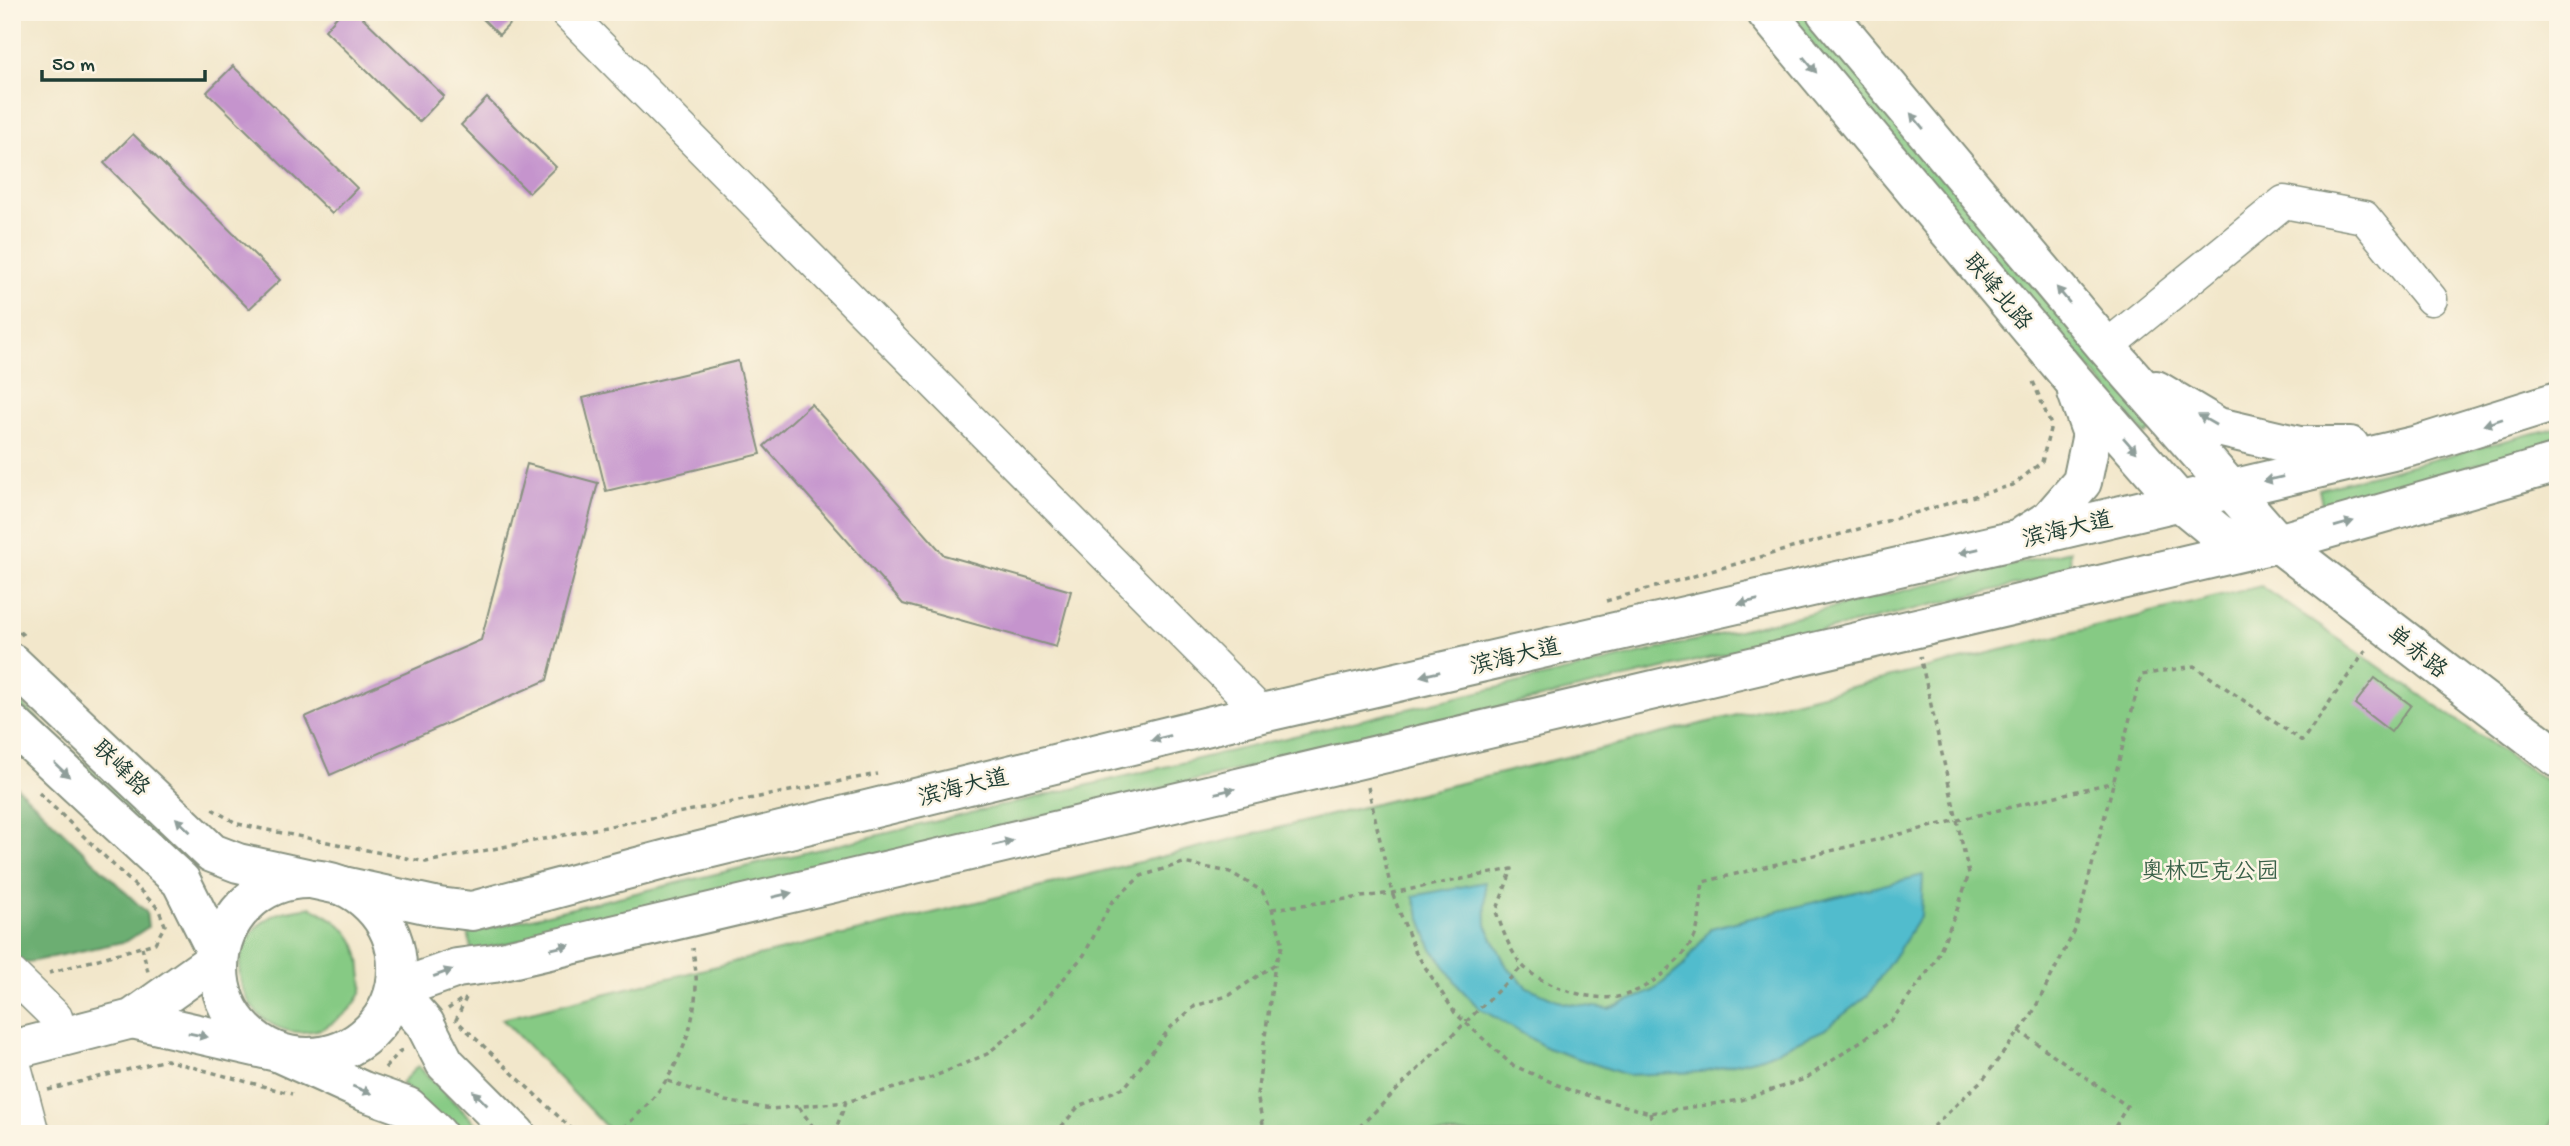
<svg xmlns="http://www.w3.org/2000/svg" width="2570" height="1146" viewBox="0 0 2570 1146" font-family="'Gochi Hand','LXGW WenKai TC',sans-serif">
	<rect width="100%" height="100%" fill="#fcf5e5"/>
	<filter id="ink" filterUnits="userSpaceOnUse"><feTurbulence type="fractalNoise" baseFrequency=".0143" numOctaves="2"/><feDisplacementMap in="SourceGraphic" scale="14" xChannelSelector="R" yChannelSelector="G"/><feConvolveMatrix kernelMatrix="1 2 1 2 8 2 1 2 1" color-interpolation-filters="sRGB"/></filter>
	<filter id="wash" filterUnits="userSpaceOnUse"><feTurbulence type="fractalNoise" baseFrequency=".00686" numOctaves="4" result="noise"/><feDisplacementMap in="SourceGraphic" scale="28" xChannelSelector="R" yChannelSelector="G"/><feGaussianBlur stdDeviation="1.57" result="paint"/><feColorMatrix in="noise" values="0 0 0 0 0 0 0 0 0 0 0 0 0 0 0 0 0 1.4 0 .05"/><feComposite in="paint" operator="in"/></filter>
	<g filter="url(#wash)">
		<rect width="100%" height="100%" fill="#f2e7cb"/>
		<g fill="#86ca84" stroke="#52845c" stroke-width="2">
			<polygon points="1785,12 1808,12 2153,428 2145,435 2064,337 1967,230"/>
			<polygon points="2558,427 2558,443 2322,504 2319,489"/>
			<polygon points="2070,551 2071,572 472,952 468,933"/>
			<polygon points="2261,586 2558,789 2558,1111 2545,1134 613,1134 502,1019"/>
			<polygon points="12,694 188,860 179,869 12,711"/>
			<path d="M311,907C339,922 359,933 361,969C361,975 364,984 362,990C359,1000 348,1013 339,1018C334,1022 327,1027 321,1029C251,1051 204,952 274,915C284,910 300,909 311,907Z"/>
			<polygon points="418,1066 486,1134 455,1134 401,1083"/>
		</g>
		<polygon fill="#6cae72" stroke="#467653" stroke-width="2" points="12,782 146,912 148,927 127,941 16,965 12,961"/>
		<polygon fill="#51bccd" stroke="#387c80" stroke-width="2" points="1923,875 1921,915 1898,951 1868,995 1824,1030 1763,1057 1701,1072 1627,1075 1547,1048 1479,1008 1459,987 1431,947 1413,896 1485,882 1486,925 1507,967 1527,987 1564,1003 1609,1009 1653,991 1683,966 1711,928"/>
		<g id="blocks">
			<g fill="#c594cd">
				<polygon points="341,12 357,12 444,96 419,122 325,30"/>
				<polygon points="476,12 521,12 499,35"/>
				<polygon points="233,66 357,188 332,214 207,92"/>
				<polygon points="487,98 556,167 529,193 461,125"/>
				<polygon points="133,134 280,280 249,309 104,163"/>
				<polygon points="738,361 761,454 606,491 583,398"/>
				<polygon points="811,404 944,555 1071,591 1056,647 903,604 764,446"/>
				<polygon points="527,464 598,483 547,680 330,775 305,717 481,640"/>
				<polygon points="2375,678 2411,705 2391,732 2355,704"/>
			</g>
		</g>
	</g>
	<g filter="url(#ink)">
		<use href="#blocks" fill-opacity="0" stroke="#889280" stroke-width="2"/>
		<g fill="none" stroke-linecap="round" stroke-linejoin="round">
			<defs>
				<g id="minor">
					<polyline points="566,12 1262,713"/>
					<polyline points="2106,347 2284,202 2364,217 2431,299"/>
					<polyline points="12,974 56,1017 62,1037"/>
					<polyline points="12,1055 33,1134"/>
				</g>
				<g id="major">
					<polyline points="1766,12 2073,380 2179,501 2218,533 2251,549"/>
					<polyline points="1826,12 2106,347 2278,543 2558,758"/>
					<polyline points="2156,390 2218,427 2299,446 2350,446"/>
					<polyline points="2026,534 2050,519 2082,482 2092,434 2077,392"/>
					<polyline points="12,663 212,853 238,863 439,907 472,911 671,858 1262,713 2016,540 2418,445 2558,401"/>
					<polyline points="12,724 181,881 219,957 132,1019 12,1050"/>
					<circle cx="308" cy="968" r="89"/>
					<polyline points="132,1019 277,1052 363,1091 408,1107 437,1134"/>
					<polyline points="516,1134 445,1063 425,1024 395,990 457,968 494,963 2278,543 2558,463"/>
				</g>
			</defs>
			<use href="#minor" stroke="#889280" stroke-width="35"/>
			<use href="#major" stroke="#889280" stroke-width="42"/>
			<g stroke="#889280" stroke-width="3.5" stroke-dasharray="5 5" stroke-linecap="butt">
				<polyline points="1606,601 2013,485 2042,462 2051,425 2032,379"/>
				<polyline points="12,625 24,636"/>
				<polyline points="1368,787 1392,893 1416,953 1455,1013 1512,1065 1572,1091 1650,1113 1741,1100 1805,1079 1892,1020 1935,962 1957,910 1969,874 1920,656"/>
				<polyline points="39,793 158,908 165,925 155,943 49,973"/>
				<polyline points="212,809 238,824 426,862 877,774"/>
				<path d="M1272,909L1392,893L1512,869L1496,912C1503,930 1509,950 1522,965C1541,986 1589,1001 1617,997C1646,992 1678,965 1693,940C1700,929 1701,896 1703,882L2114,782"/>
				<polyline points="142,947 148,972"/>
				<polyline points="466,998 456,1020 577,1134"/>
				<polyline points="448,1009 462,999"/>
				<polyline points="2019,1031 2127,1106 2111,1134"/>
				<polyline points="385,1068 403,1048"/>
				<polyline points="668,1081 725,1101 771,1109 846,1102"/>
				<polyline points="48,1090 166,1060 292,1094"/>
				<polyline points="799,1107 818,1134"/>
				<polyline points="1650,1113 1655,1134"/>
				<path d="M615,1134C663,1098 694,1047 696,986C697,973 694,960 693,948"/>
				<polyline points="834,1134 846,1102 933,1077 987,1054 1029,1019 1084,955 1111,903 1141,876 1183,863 1230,872 1262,891 1272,909 1283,944 1275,964 1230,995 1195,1006 1170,1028 1125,1087 1079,1106 1055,1134"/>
				<polyline points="1265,1134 1257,1095 1275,964"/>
				<polyline points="1352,1134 1523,966"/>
				<polyline points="1926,1134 1985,1077 2031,1016 2076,928 2141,675 2194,666 2302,741 2367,649"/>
			</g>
			<use href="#minor" stroke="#fff" stroke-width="32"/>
			<use href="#major" stroke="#fff" stroke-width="38"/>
		</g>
		<defs><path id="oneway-solid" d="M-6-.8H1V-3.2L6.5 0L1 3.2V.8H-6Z" transform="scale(1.75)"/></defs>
		<g fill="#8f9e9a">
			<use href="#oneway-solid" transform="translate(1810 65) rotate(50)"/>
			<use href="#oneway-solid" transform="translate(1917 121) rotate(-130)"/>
			<use href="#oneway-solid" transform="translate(2063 295) rotate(-130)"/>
			<use href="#oneway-solid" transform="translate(2207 420) rotate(-150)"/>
			<use href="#oneway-solid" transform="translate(2493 422) rotate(162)"/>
			<use href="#oneway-solid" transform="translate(2130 445) rotate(49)"/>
			<use href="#oneway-solid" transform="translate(2273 479) rotate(167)"/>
			<use href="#oneway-solid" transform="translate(2344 524) rotate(-16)"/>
			<use href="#oneway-solid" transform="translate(1969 551) rotate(167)"/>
			<use href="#oneway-solid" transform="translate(1748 602) rotate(167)"/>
			<use href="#oneway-solid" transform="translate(1430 674) rotate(167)"/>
			<use href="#oneway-solid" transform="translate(1161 738) rotate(166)"/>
			<use href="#oneway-solid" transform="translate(62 770) rotate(43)"/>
			<use href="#oneway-solid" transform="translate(1225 791) rotate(-13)"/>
			<use href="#oneway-solid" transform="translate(183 825) rotate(-136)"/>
			<use href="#oneway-solid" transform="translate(1003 843) rotate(-13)"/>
			<use href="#oneway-solid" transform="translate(782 895) rotate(-13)"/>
			<use href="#oneway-solid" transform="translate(560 947) rotate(-13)"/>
			<use href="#oneway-solid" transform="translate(443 973) rotate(-20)"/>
			<use href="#oneway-solid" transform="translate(198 1035) rotate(12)"/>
			<use href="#oneway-solid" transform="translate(362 1090) rotate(22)"/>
			<use href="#oneway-solid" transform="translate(480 1098) rotate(-135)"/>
		</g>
	</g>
	<g text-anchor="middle" stroke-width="5" stroke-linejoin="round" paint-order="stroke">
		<g font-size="23" fill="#1f3d34" stroke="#fcf5e5">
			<text transform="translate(1999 291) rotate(50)" y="8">联峰北路</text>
			<text transform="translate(2067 528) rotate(-13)" y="8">滨海大道</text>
			<text transform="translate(2418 651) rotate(38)" y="8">单赤路</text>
			<text transform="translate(1515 655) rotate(-13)" y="8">滨海大道</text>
			<text transform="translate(122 767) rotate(44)" y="8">联峰路</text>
			<text transform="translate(963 786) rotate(-14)" y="8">滨海大道</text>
		</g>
		<g font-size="23" fill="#396048" stroke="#fcf5e5">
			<text x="2210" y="878">奥林匹克公园</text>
		</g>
	</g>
	<rect width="2570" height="1146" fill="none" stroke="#fcf5e5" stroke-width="42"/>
	<path d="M42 70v10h163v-10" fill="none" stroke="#1f3d34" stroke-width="3.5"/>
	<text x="52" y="70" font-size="21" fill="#1f3d34" stroke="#fcf5e5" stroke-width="5" paint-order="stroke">50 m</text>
</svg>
